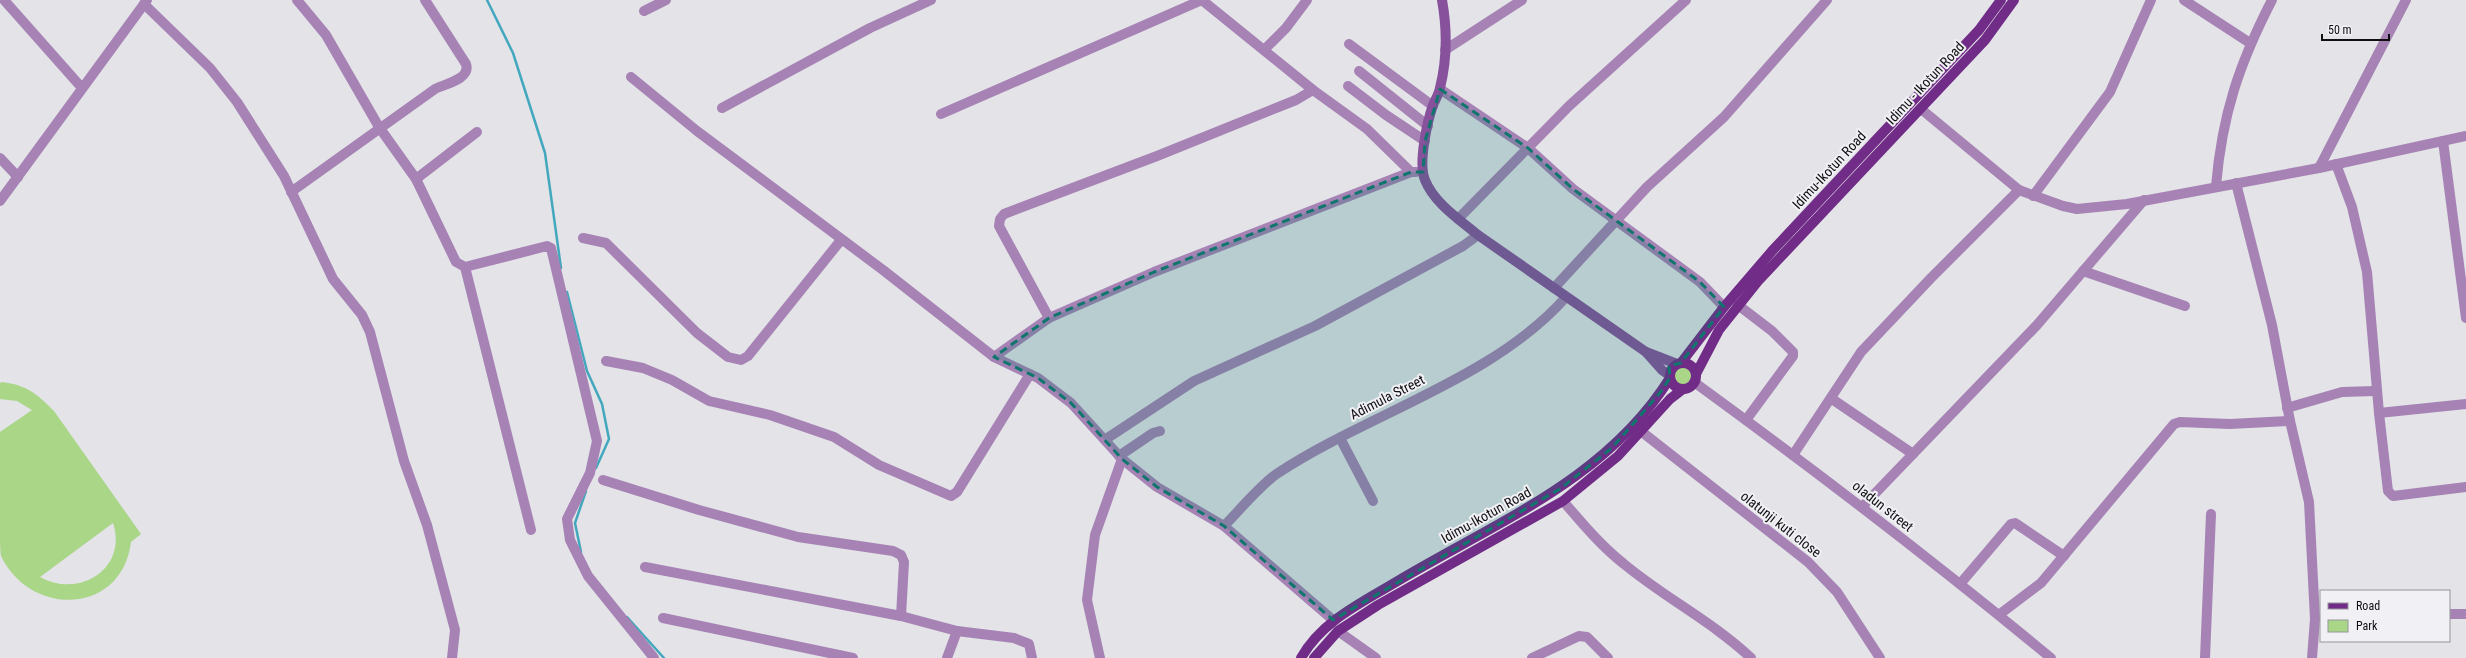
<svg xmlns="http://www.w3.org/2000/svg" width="2466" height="658" viewBox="0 0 2466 658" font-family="'Roboto Condensed',sans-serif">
	<rect width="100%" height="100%" fill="#e3e3e8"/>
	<g fill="#aad687" fill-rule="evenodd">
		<circle cx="1683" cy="377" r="11"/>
		<path d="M2,382C27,385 37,394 54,411L141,534L131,542C122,615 31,618 1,556C0,550 0,537 0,529C0,497 0,464 0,432L32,410L17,401L0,399V383ZM113,523C128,569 79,599 40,577Z"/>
	</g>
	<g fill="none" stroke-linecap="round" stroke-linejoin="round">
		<g stroke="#43a8be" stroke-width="2.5">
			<polyline points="487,0 513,53 545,153 561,268"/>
			<polyline points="567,292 587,371 602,404 609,439 596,468"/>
			<polyline points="581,552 575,523 586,491"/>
			<polyline points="627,617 664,658"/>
		</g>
		<g stroke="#a683b4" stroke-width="10">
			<polyline points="4,0 82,88"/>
			<polyline points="297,0 326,35 379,127 416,179 456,262 465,267 531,530"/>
			<polyline points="1202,0 1313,90 1367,129 1411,172 1416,172"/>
			<polyline points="2184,0 2250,43"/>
			<polyline points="144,4 210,68 237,102 284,176 333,279 362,315 370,332 404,461 427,525 455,630 452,658"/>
			<polyline points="644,11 666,0"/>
			<polyline points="1349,44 1433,106"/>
			<polyline points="1264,50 1286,28 1307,0"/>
			<polyline points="1445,50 1522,0"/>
			<polyline points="1359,71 1428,126"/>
			<polyline points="631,77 697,131 883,270 994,357 1038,378 1071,403 1122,459 1157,487 1224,526 1333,620"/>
			<polyline points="1348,86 1386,115 1425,141"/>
			<polyline points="1440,89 1528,148 1573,189 1700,282 1724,307"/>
			<polyline points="722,108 870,28 931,0"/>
			<polyline points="1921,109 2019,190 2063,206 2077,209 2127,204 2319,168 2466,136"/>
			<polyline points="941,114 1202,0"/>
			<polyline points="2443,141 2466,318"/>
			<polyline points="0,158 18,177"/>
			<polyline points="2336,164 2352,207 2367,272 2379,413 2466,404"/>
			<polyline points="2319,168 2406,0"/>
			<polyline points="416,179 477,132"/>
			<polyline points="2236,183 2272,325 2290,421 2309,502 2315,619 2312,658"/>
			<path d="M2216,186C2222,115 2239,64 2272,0"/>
			<path d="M291,192L435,89C445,84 471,79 466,64L425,0"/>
			<polyline points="2033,196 2110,92 2151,0"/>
			<polyline points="0,201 147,0"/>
			<polyline points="1458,219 1569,106 1686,0"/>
			<polyline points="583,238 606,243 697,333 728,357 741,360 748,356 841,240"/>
			<polyline points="465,267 547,246 551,248 597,441 590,473 567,519 570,540 588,576 654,658"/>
			<polyline points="2083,271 2185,306"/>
			<polyline points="1554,288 1647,187 1724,117 1827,0"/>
			<polyline points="1738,305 1772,331 1793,352 1793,356 1746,420"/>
			<polyline points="1049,318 999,226 1000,219 1004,214 1157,156 1296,100 1313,90"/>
			<polyline points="994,357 1049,318 1154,272 1411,172"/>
			<polyline points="606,361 643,368 672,380 709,401 770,415 834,437 879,465 951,496 957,492 1030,374"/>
			<path d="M1694,382C1816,471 1935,562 2051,658"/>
			<polyline points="1832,399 1913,454"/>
			<polyline points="2287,408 2342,392 2375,391"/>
			<polyline points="2379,413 2388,491 2393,496 2466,487"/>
			<polyline points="1642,432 1808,562 1837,592 1880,658"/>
			<polyline points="1340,438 1373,501"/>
			<polyline points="1106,439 1194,381 1315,326 1463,246 1478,235"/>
			<polyline points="1793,455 1861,352 1931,278 2019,190"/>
			<polyline points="1119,456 1153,433 1160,431"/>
			<polyline points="603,480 699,510 798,537 893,551 901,555 904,562 901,616"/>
			<path d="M1563,501C1582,523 1601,546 1624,564C1665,598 1713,622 1751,658"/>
			<polyline points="1862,507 2037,325 2144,200"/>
			<path d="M1224,526C1239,511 1261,484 1278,473C1369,413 1494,379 1566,297"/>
			<polyline points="645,567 901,616 957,631 1014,638 1029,644 1032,658"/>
			<polyline points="1960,584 2011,524 2015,523 2064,556"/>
			<polyline points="2000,614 2041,583 2174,424 2180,422 2230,424 2290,421"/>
			<polyline points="2449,614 2466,614"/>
			<polyline points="663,618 853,658"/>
			<polyline points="1338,631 1376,658"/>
			<polyline points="947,658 957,631"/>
			<polyline points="1100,658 1087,600 1095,535 1122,459"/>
			<polyline points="1532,658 1579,636 1587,637 1608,658"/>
			<polyline points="2205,658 2211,514"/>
		</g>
		<g stroke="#87529b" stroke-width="10">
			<path d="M1442,0C1447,28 1447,60 1440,88C1439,94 1435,100 1433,105C1427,122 1418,164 1425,180C1434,203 1460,220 1478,235L1646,352L1662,370L1669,375"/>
			<polyline points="1646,352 1677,364"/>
		</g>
		<g stroke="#702c87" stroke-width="10">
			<circle cx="1683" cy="376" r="13"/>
			<polyline points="1681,363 1724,307 1772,251 1979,30 2001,0"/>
			<polyline points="1696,374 1719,330 1759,280 1985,40 2014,0"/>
			<path d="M1301,658C1322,621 1361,603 1396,582C1496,522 1606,480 1670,378"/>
			<polyline points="1314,658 1338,631 1378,605 1563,501 1618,456 1670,399 1683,389"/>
		</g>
	</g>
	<path fill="#0f766e" fill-opacity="0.2" stroke="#0f766e" stroke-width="3" stroke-dasharray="8 5" stroke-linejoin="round" d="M1440,89L1528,148L1573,189L1700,282L1724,307L1681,363L1669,366L1670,378L1660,393L1612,448L1560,489L1333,620L1224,526L1157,487L1122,459L1071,403L1038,378L994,357L1049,318L1154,272L1411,172H1423L1425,141Z"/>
	<g text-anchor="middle" stroke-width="4" stroke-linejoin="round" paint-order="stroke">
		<g font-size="14" fill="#0f0f10" stroke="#f0f0f5">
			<text transform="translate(1925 83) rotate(-47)" y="5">Idimu - Ikotun Road</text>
			<text transform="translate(1829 170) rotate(-47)" y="5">Idimu-Ikotun Road</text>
			<text transform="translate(1387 397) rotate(-27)" y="5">Adimula Street</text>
			<text transform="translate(1883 506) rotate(38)" y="5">oladun street</text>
			<text transform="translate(1486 515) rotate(-29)" y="5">Idimu-Ikotun Road</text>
			<text transform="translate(1781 524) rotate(38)" y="5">olatunji kuti close</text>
		</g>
	</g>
	<rect x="2320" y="590" width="130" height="52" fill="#f0f0f5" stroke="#969699"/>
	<rect x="2328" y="603" width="20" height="6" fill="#702c87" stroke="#969699"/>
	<text x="2356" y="610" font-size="12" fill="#0f0f10">Road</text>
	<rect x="2328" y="620" width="20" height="12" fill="#aad687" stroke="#969699"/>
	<text x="2356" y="630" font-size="12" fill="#0f0f10">Park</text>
	<path d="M2322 34v6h67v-6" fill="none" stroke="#0f0f10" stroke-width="2"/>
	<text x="2328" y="34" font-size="12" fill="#0f0f10" stroke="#f0f0f5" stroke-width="3" paint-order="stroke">50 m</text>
</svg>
